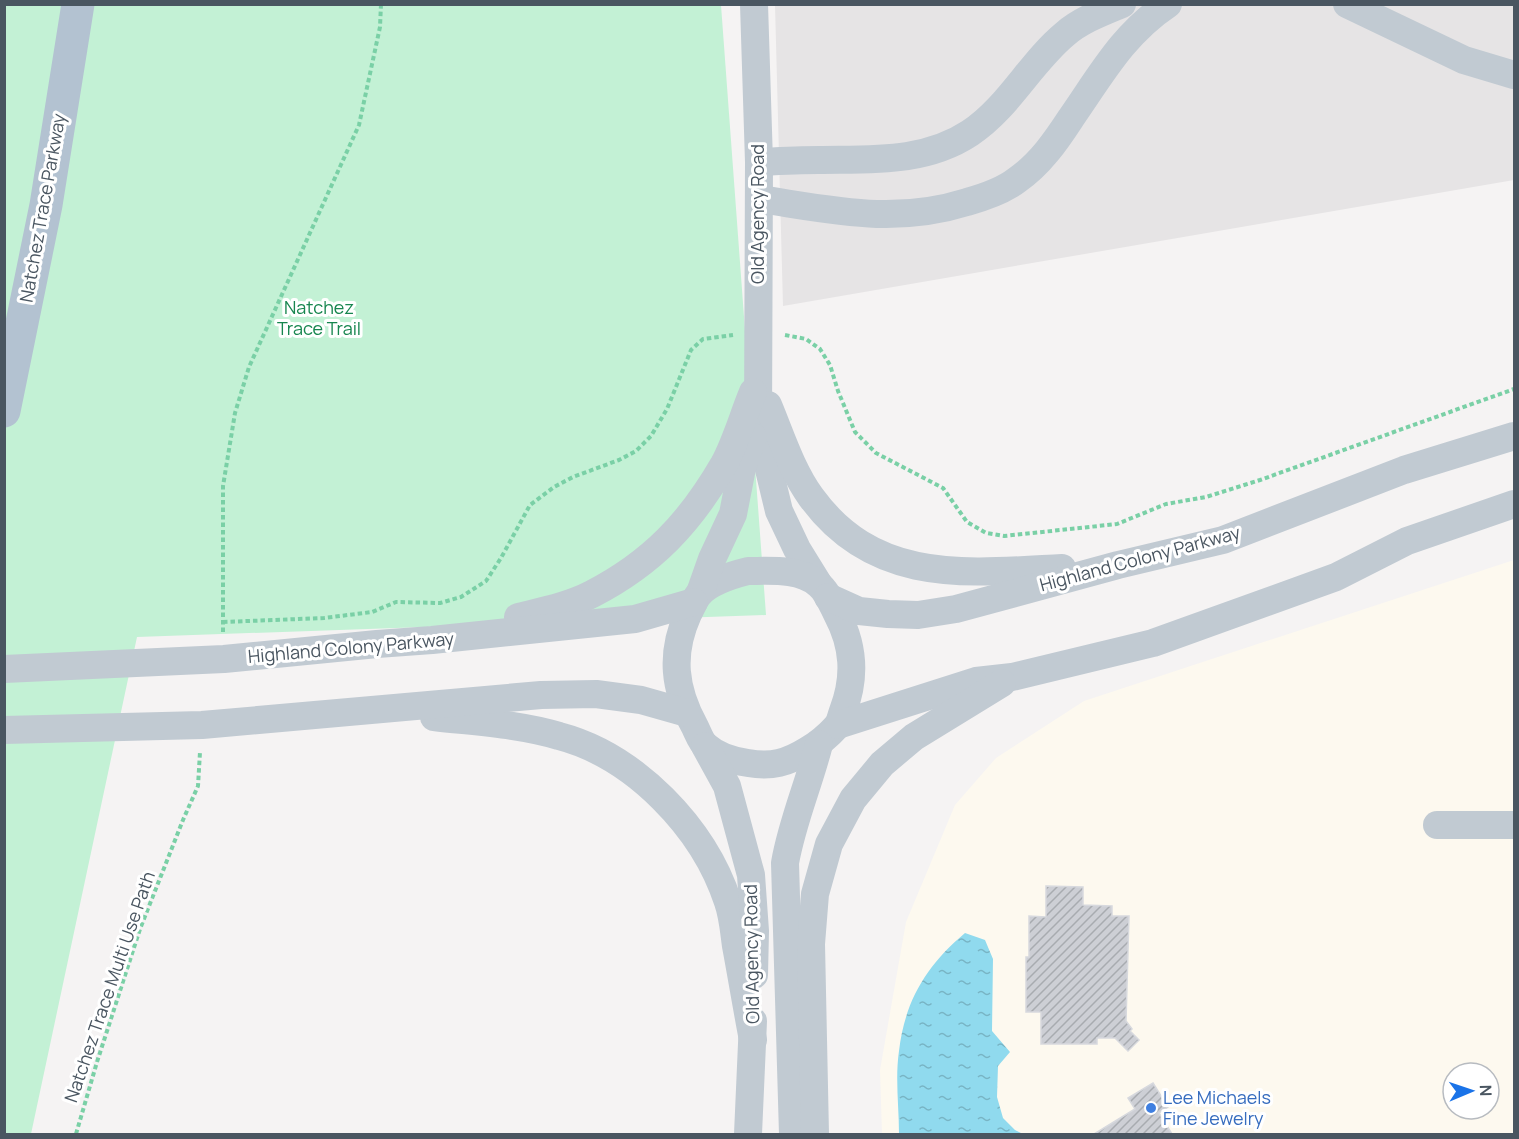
<svg xmlns="http://www.w3.org/2000/svg" width="1519" height="1139" viewBox="0 0 1519 1139" font-family="Manrope,sans-serif">
	<defs>
		<pattern id="water-ripples" width="26" height="14" patternUnits="userSpaceOnUse" patternTransform="scale(1.5)"><rect width="26" height="14" fill="#90daee"/><path d="M2 4q2-2 4 0t4 0M15 11q2-2 4 0t4 0" fill="none" stroke="#78b4c4"/></pattern>
		<pattern id="building-hatch" width="6" height="6" patternUnits="userSpaceOnUse" patternTransform="scale(1.5)"><rect width="6" height="6" fill="#cdcfd5"/><path d="M-1 1l2-2M0 6l6-6M5 7l2-2" fill="none" stroke="#a8abb0"/></pattern>
	</defs>
	<rect width="100%" height="100%" fill="#f5f3f3"/>
	<path fill="#fdf9ef" fill-rule="evenodd" d="M1514,560V1134H882L880,1070L906,922L955,805L996,758L1084,701ZM1453,1073H1489V1109H1453Z"/>
	<polygon fill="#e6e4e5" points="775,5 1514,5 1514,180 783,306"/>
	<polygon fill="#c3f1d5" points="5,5 721,5 766,615 137,637 31,1134 5,1134"/>
	<path fill="url(#water-ripples)" d="M965,933L985,940L993,959L992,1031L1010,1052L998,1066L997,1097L1003,1118L1015,1130L1023,1134H899C899,1107 895,1078 899,1051C905,1000 927,965 965,933Z"/>
	<g fill="url(#building-hatch)" stroke="#d7d9de" stroke-width="1.5">
		<polygon points="1046,886 1083,887 1083,905 1112,906 1112,916 1129,916 1126,1021 1132,1029 1130,1031 1139,1040 1128,1051 1115,1038 1097,1038 1097,1044 1041,1044 1041,1012 1026,1012 1026,957 1029,957 1029,916 1046,917"/>
		<polygon points="1153,1083 1168,1107 1159,1113 1172,1134 1094,1134 1135,1109 1128,1098"/>
	</g>
	<g fill="none" stroke-linecap="round" stroke-linejoin="round">
		<g stroke="#7ad0a6" stroke-width="4" stroke-dasharray="4.5 3" stroke-linecap="butt">
			<polyline points="785,335 806,339 820,349 830,365 838,391 855,432 876,453 943,488 967,522 986,533 1004,536 1117,524 1166,504 1206,497 1260,480 1514,389"/>
			<polyline points="223,622 324,618 372,612 396,602 440,603 461,597 486,581 501,558 530,505 554,487 573,477 619,460 636,451 651,436 667,409 691,350 703,339 733,335"/>
			<polyline points="223,632 223,486 235,413 249,367 359,125 380,27 381,4"/>
			<polyline points="76,1134 97,1062 140,929 183,820 198,786 200,752"/>
		</g>
		<g stroke="#c1cad2" stroke-width="28">
			<polyline points="754,4 759,162 758,424 779,511 797,549 818,583"/>
			<polyline points="1347,4 1464,60 1514,75"/>
			<path d="M759,162C779,161 799,160 819,160C871,159 925,163 970,133C1009,107 1030,63 1065,34C1081,20 1103,12 1122,4"/>
			<path d="M759,199C833,210 894,225 967,202C985,197 1003,191 1017,180C1040,164 1056,141 1071,118C1101,75 1123,34 1168,4"/>
			<path d="M768,405C781,436 791,469 811,497C875,585 967,573 1062,568"/>
			<path d="M748,571C770,571 800,568 818,584C827,591 832,604 837,614C854,646 856,677 843,711C841,716 840,723 836,727C828,736 818,744 808,750C787,763 772,767 748,763C734,761 717,756 706,746C701,742 698,733 695,727C674,689 670,654 688,614C692,607 694,600 699,594C711,581 732,575 748,571Z"/>
			<polyline points="700,593 712,559 733,514 742,468 753,437"/>
			<polyline points="828,597 859,611 888,614 918,615 956,609 1118,565 1223,540 1404,470 1514,436"/>
			<path d="M518,617C543,611 569,606 592,594C652,563 690,523 724,464C736,442 743,416 753,392"/>
			<polyline points="4,669 224,659 377,644 432,640 635,619 694,602"/>
			<path d="M434,717C476,722 519,724 559,736C635,756 704,828 728,902C733,916 734,932 736,946C742,978 747,1009 753,1040"/>
			<polyline points="838,725 976,681 1012,677 1153,643 1336,577 1407,541 1514,504"/>
			<polyline points="4,730 202,725 541,695 596,694 641,700 687,713"/>
			<polyline points="705,746 727,786 751,875 755,931 754,975"/>
			<polyline points="1437,825 1514,825"/>
			<polyline points="748,1134 753,1021"/>
			<path d="M793,1134L785,863C792,822 809,784 819,744"/>
			<polyline points="815,1134 811,944 815,894 829,844 853,799 882,764 914,737 1002,683"/>
		</g>
		<polyline stroke="#b3c2d1" stroke-width="33" points="4,411 46,205 78,4"/>
	</g>
	<circle fill="#3f7fe0" stroke="#fff" stroke-width="2" cx="1151" cy="1108" r="6"/>
	<g text-anchor="middle" stroke-width="6" stroke-linejoin="round" paint-order="stroke">
		<g font-size="18" fill="#4a5661" stroke="#fff">
			<text transform="translate(43 208) rotate(-80)" y="6">Natchez Trace Parkway</text>
			<text transform="translate(758 214) rotate(-90)" y="6">Old Agency Road</text>
			<text transform="translate(1140 559) rotate(-15)" y="6">Highland Colony Parkway</text>
			<text transform="translate(351 648) rotate(-5)" y="6">Highland Colony Parkway</text>
			<text transform="translate(752 954) rotate(-91)" y="6">Old Agency Road</text>
			<text transform="translate(110 987) rotate(-71)" y="6">Natchez Trace Multi Use Path</text>
		</g>
		<g font-size="18" fill="#17864f" stroke="#fff">
			<text x="319" y="314">Natchez<tspan x="319" dy="21">Trace Trail</tspan></text>
		</g>
		<g font-size="18" fill="#366cbe" stroke="#fff" text-anchor="start">
			<text x="1163" y="1104">Lee Michaels<tspan x="1163" dy="21">Fine Jewelry</tspan></text>
		</g>
	</g>
	<rect width="1519" height="1139" fill="none" stroke="#4a5661" stroke-width="12"/>
	<g transform="translate(1471 1091) rotate(88)"><circle r="28" fill="#ffffff" stroke="#b7bbc0" stroke-width="1.5"/>
	<path d="M0-4.5L10 22L0 15L-10 22Z" fill="#1a73e8"/>
	<text y="-9" font-size="16" font-weight="bold" text-anchor="middle" fill="#4a5661">N</text>
	</g>
</svg>
